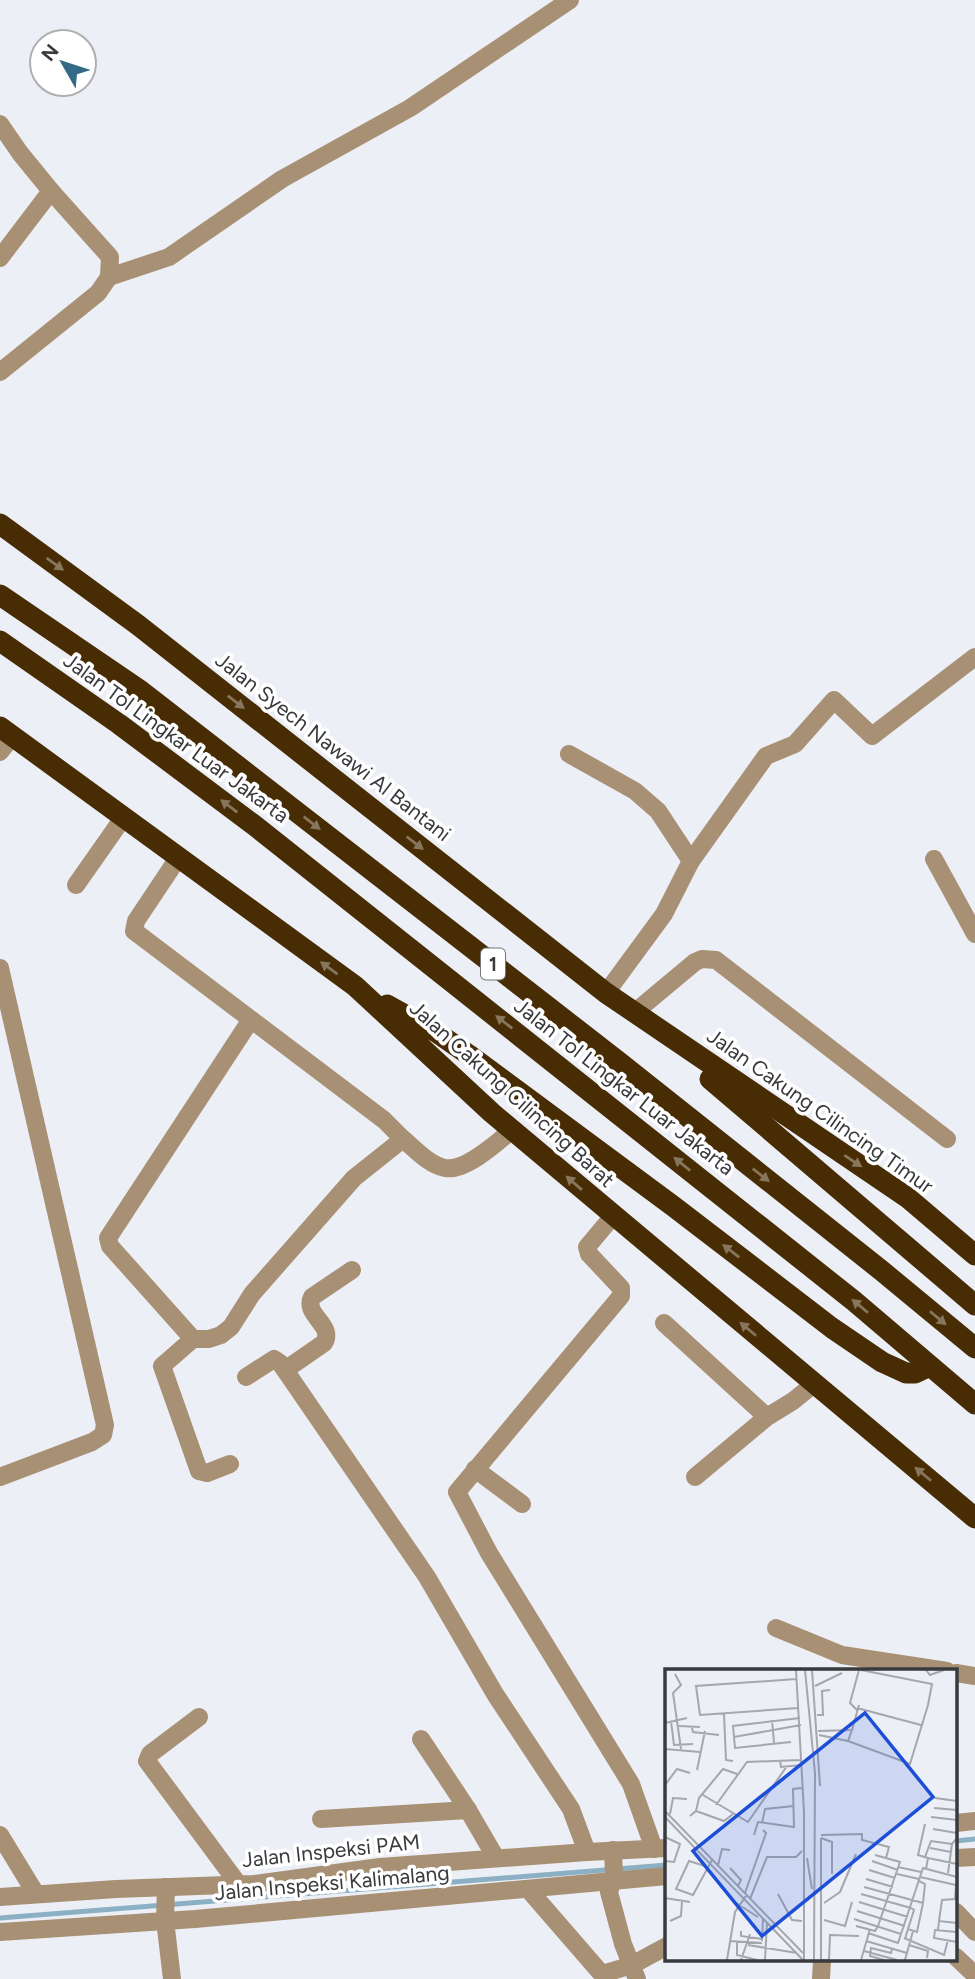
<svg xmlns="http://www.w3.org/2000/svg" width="975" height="1979" viewBox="0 0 975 1979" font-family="Figtree,sans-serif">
	<rect width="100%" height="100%" fill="#edeff6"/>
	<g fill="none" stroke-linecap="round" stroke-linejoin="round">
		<g stroke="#8bafc3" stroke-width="5">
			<polyline points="956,1841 975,1839"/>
			<polyline points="0,1918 667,1865"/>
		</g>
		<g stroke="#a89074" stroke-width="18">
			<polyline points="0,124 20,153 51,191 0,258"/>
			<polyline points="109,277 169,257 282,179 410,108 570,0"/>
			<polyline points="0,372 98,293 109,277 110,257 51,191"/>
			<polyline points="0,752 12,737"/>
			<polyline points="569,754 635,791 658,811 691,861"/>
			<polyline points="178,858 136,921 134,931 384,1120 403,1139 354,1178 252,1294 231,1327 221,1335 209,1339 193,1339 162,1366 199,1471 207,1473 230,1464"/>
			<polyline points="934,859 975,934"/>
			<polyline points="76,885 123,818"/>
			<polyline points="0,968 105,1425 103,1435 92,1442 0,1477"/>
			<polyline points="606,993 664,914 691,861 766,756 795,744 834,700 872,736 975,657"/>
			<polyline points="634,1013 695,962 702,959 716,960 947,1139"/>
			<path d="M403,1139C415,1149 429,1165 445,1168C465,1172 498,1142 512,1130"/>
			<polyline points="613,1216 587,1247 589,1254 621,1288 621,1296 457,1492 489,1553 631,1784 654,1849"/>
			<polyline points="664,1323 767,1417"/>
			<polyline points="193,1339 110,1246 108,1238 250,1021"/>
			<path d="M285,1370L324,1343C335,1325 303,1315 312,1297L352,1270"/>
			<polyline points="246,1377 274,1359 280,1363 285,1370 427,1577 495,1694 571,1809 587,1852"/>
			<polyline points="475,1469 522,1504"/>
			<polyline points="695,1477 767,1417 793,1401 814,1384"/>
			<polyline points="776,1628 842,1655 947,1671"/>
			<polyline points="956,1673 975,1676"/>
			<polyline points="199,1717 150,1754 147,1761 239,1885"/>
			<polyline points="421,1739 468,1810"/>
			<polyline points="321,1819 468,1810 496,1858"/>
			<polyline points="956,1823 975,1821"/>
			<polyline points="0,1835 36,1894"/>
			<polyline points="613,1850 614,1876 609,1892 623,1944 637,1979"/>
			<polyline points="956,1858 975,1857"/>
			<polyline points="166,1887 165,1920 172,1979"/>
			<polyline points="528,1889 606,1979"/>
			<polyline points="0,1897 116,1889 254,1884 380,1867 587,1852 667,1848"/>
			<polyline points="956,1912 975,1932"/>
			<polyline points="0,1932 195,1919 667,1876"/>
			<polyline points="956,1957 975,1975"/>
			<polyline points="602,1974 632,1965 667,1946"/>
			<polyline points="821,1979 822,1960"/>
		</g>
		<g stroke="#472c04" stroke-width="21">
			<polyline points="0,524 138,625 606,993 908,1198 975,1255"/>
			<polyline points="0,595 141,691 619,1062 882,1271 975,1348"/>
			<polyline points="0,641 119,724 254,825 854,1301 975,1404"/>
			<polyline points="0,727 355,986 492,1113 975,1518"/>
			<polyline points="387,1005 436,1032 469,1055 673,1206 832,1328 882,1362 906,1373 915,1373 930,1366"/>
			<polyline points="710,1079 975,1305"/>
		</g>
	</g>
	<defs><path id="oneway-solid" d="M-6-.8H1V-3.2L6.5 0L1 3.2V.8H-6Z" transform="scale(1.75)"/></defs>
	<g fill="#87765c">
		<use href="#oneway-solid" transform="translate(55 564) rotate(36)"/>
		<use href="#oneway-solid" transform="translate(236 702) rotate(38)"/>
		<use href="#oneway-solid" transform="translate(229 806) rotate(-143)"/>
		<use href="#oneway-solid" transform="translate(312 823) rotate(38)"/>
		<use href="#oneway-solid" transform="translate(415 843) rotate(38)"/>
		<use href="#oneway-solid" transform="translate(329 968) rotate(-144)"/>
		<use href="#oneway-solid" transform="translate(504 1022) rotate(-142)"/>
		<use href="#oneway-solid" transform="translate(853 1161) rotate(34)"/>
		<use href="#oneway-solid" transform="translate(682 1164) rotate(-141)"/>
		<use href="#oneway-solid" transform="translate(761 1175) rotate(38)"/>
		<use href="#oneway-solid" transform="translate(574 1183) rotate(-139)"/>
		<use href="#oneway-solid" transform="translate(731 1251) rotate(-142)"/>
		<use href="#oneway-solid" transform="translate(860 1306) rotate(-140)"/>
		<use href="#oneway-solid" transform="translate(938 1318) rotate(40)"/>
		<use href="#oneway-solid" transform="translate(748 1329) rotate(-140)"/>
		<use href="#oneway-solid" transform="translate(923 1474) rotate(-140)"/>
	</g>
	<g text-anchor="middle" stroke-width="7" stroke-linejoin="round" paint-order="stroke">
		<rect fill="#fff" stroke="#747577" stroke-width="2" x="481" y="948.5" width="24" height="31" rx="5"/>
		<g font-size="19" font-weight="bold" fill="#393a3d">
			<text x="493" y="971">1</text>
		</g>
		<g font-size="21" fill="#393a3d" stroke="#fff">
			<text transform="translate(176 738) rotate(36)" y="7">Jalan Tol Lingkar Luar Jakarta</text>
			<text transform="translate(333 747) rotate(38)" y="7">Jalan Syech Nawawi Al Bantani</text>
			<text transform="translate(624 1087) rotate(38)" y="7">Jalan Tol Lingkar Luar Jakarta</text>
			<text transform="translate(512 1094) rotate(42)" y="7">Jalan Cakung Cilincing Barat</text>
			<text transform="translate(820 1111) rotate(35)" y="7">Jalan Cakung Cilincing Timur</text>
			<text transform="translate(331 1851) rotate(-6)" y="7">Jalan Inspeksi PAM</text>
			<text transform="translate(332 1883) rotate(-5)" y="7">Jalan Inspeksi Kalimalang</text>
		</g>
	</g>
	<g transform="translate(665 1669)">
		<rect width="292" height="292" fill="#edeff6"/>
		<path fill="none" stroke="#a5a7ac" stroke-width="2" d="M131,1L139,143V291M140,1L150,104L149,291M147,1L155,117M261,1L265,6L279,1M10,5L16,16L8,24L16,80M131,10L31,17L35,46L133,39M150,17L177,4M192,39L256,56M192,41L185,34L194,1M59,45L61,91L68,92M152,46H158L157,22L165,21M107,51L109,74M6,52L9,76L28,75M0,54L22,49M14,57L35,58M27,59L28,63L54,66M153,62L187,61L194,36M154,66L183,72L187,61M69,68L136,56M183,72L245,95L263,36L267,15L196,1M126,73L70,79L68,57L135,49M0,80L35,83M115,92L116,98L137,96M32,101L40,62M0,116L12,100L25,104M38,126L83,153L122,97M270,129L292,132M51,136L82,93L136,91M269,139L292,141M0,142L138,284M31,142L34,129L58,100L72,105M5,145L8,129L22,130M25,147L31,142L59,152L68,145M0,148L138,291M266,148L292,151M97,154L100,140L129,137M260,155L253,186L263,189L261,200M268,160L292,164M89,166L93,153L129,158L128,120L137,119M156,166L197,165V171L224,178L221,189M0,168L15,175L9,193L0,192M156,169L167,173V205M156,169V291M265,179L286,183M210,186L235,193L213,257M260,188L266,172L287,175M142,189L147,220M263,189L292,195M207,192L233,201M53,196L57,180L65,181M40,197L24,192L11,220L28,226L47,191M233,198L256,203M65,199L76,211L73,217M204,201L230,209M283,204L287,175L292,169M232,205L254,210M255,208L291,216M201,210L228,218M254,212L260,215L258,234M199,218L258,234L252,263L243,260L240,270M80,224L101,164L98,161M113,225L127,251L137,252M196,225L246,239M0,229L25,233M85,230L102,188H131L137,182M194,233L243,248M71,234L93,248M159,234L175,223L191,185M192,242L240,257M189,250L236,265M159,251L180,257L187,233M5,252L16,247L17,232M274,252L277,231L290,230L291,216M191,257L210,262L213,257M243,260L249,241L246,239M273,261L274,252L292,254M76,262V267L97,270M292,263L270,261L269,269L292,273M203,264L233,274L258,199L292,208M239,269L279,286L283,271M65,272L97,274M72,272V286L92,291M97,272L98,250M201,272L242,284M83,276L132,284M244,276L263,282L262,289M199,282L232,291M62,291L70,243L81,227M76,291L85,265M100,291L102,254M156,291H164L165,266L194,267M196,291L205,260M219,291L205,287L206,279L226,284L227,280M240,291L248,262"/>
		<path fill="#1d4ed8" fill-opacity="0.15" stroke="#1d4ed8" stroke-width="3.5" d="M200,44L268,128L97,267L28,182Z"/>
		<rect width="292" height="292" fill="none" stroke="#393a3d" stroke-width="3.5"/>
	</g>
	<g transform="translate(63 63) rotate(309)"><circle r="33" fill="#ffffff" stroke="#b0b0b1" stroke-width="2"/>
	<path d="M0-5L12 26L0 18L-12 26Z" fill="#336a85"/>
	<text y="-10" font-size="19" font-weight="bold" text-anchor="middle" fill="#393a3d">N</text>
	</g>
</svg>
